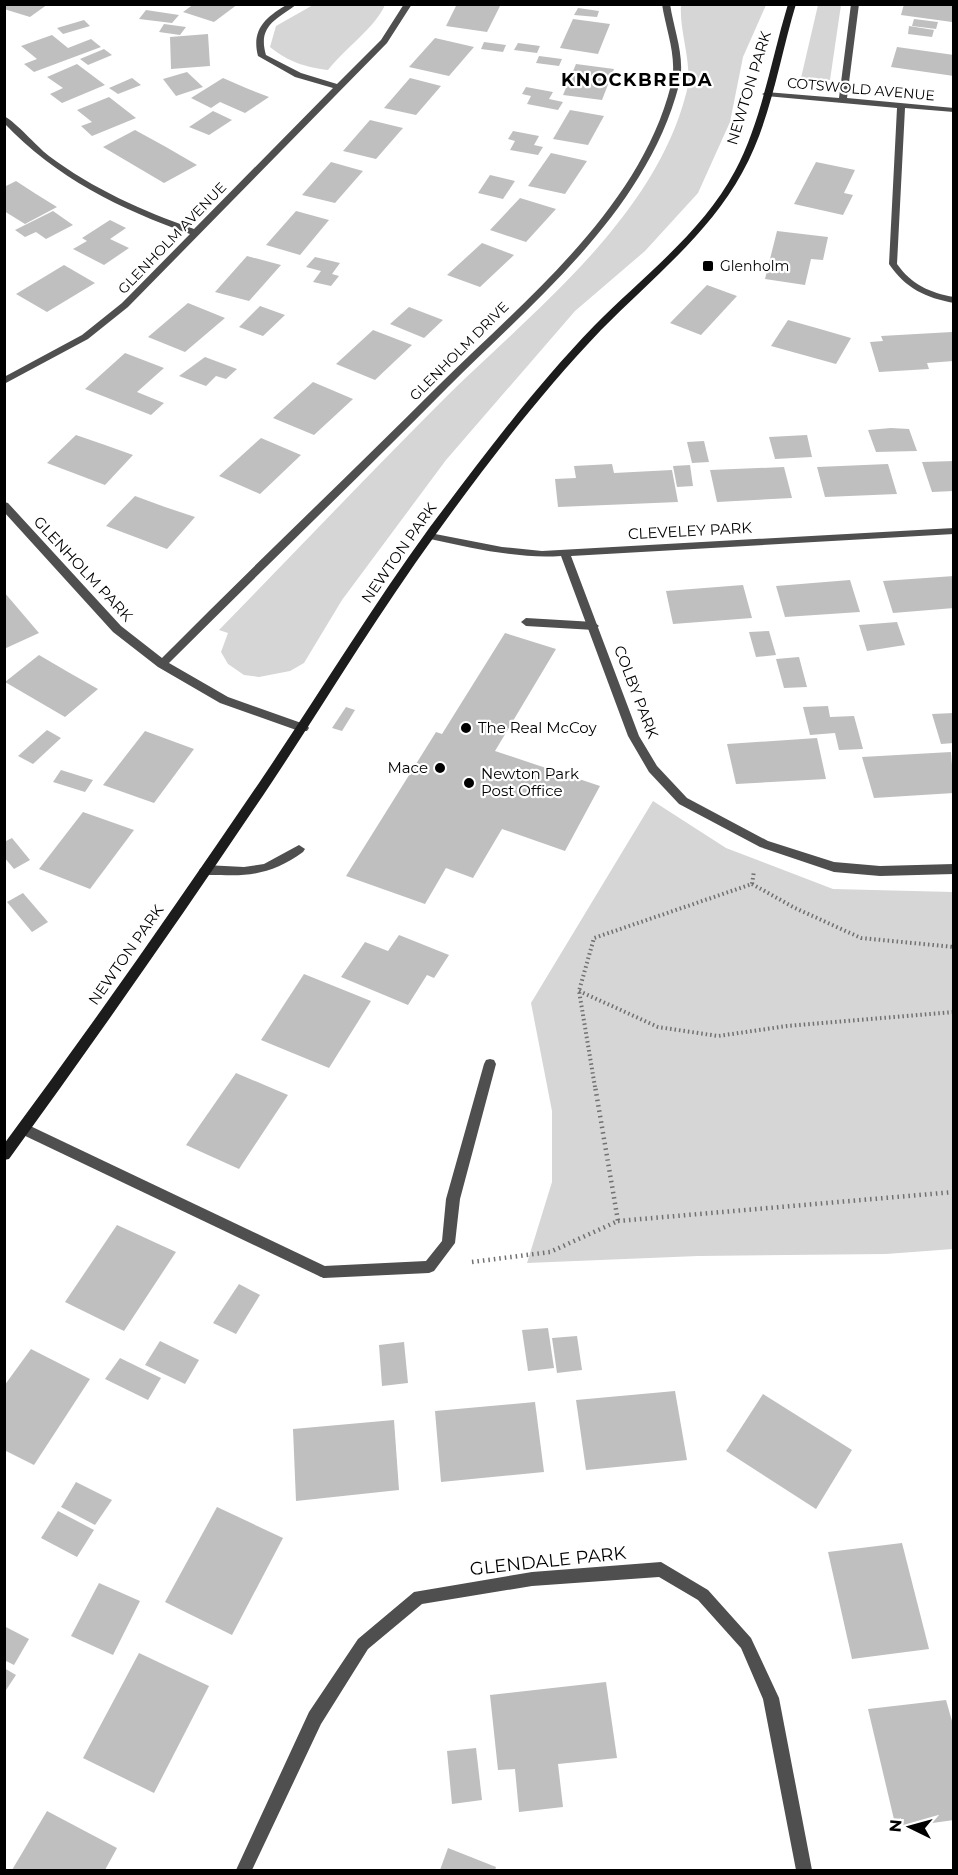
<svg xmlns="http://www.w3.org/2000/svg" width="958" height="1875" viewBox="0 0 958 1875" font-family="Montserrat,sans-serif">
	<rect width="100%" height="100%" fill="#fff"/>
	<g fill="#d6d6d6">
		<path d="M313,5V4L385,5C374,29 345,48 328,70C304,67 289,62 270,47L276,26Z"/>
		<path d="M681,5H766L743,57L730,122L698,193L645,251L575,311L446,460L342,600L304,663L290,671L259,677L244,675L228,664L221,652L228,633L219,630C296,551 372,471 450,393C537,308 654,217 686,94C694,65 679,34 681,5Z"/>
		<polygon points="818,5 841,5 830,80 801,78"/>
		<polygon points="653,801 726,848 833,889 953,892 953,1249 886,1254 698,1256 527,1263 552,1182 552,1111 531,1003"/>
	</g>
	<g fill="#bfbfbf">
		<polygon points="7,4 48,4 30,17 4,9"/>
		<polygon points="194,4 238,4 214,22 183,12"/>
		<polygon points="457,4 501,4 487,32 446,26"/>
		<polygon points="904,4 954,5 952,22 901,15"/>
		<polygon points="578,8 599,11 597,17 574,15"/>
		<polygon points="146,10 179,15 172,23 139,19"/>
		<polygon points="573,19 610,24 598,54 560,48"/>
		<polygon points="914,19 938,22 936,29 912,26"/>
		<polygon points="84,20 90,26 63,34 57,28"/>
		<polygon points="164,24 186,27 180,35 159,32"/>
		<polygon points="909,26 934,30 932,37 908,34"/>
		<polygon points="208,34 210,66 171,69 170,37"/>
		<polygon points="52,35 68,48 91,39 101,47 34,72 24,64 37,59 21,46"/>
		<polygon points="435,38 474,47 449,76 409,67"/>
		<polygon points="484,42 506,45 503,52 481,49"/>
		<polygon points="518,43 540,46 537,53 514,50"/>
		<polygon points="897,47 954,55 954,76 891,67"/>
		<polygon points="104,49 112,55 88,65 80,59"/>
		<polygon points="539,56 562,59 559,66 536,63"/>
		<polygon points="77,64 105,85 62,103 50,94 63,88 47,77"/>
		<polygon points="576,64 614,69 602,100 563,95"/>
		<polygon points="187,72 203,87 176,96 163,79"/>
		<polygon points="132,78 141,85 118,94 109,88"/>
		<polygon points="223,78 246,88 269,97 245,113 220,102 211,108 191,98"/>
		<polygon points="410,78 441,86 416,115 384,108"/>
		<polygon points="526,87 553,92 549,99 563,102 558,110 527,104 531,96 522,94"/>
		<polygon points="109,97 136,118 92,136 81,126 92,122 77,110"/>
		<polygon points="570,110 604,116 588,145 553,139"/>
		<polygon points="213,111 232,120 209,135 189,127"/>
		<polygon points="370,120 403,128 376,159 343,151"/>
		<polygon points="135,130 166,147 197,165 164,183 103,147"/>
		<polygon points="513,131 539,136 534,145 543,147 538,155 510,150 515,141 508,139"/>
		<polygon points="551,153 587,161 565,194 528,186"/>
		<polygon points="331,162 363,171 335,203 302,195"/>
		<polygon points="816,162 855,170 844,193 853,195 843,215 794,204"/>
		<polygon points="490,175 515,181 503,199 478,193"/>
		<polygon points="16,181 36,194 57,207 25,224 4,211 4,187"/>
		<polygon points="520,198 556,209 526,242 490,230"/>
		<polygon points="53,211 73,225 46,239 36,232 25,237 15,230"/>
		<polygon points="296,211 329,220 300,255 266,245"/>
		<polygon points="110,220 126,228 110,239 129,248 104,265 73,249 87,241 82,238"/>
		<polygon points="777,231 828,237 823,260 811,259 805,285 765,279"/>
		<polygon points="482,243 514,255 480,287 447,275"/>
		<polygon points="247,256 281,265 249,301 215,292"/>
		<polygon points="315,257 340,263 332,274 339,276 331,286 313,282 321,271 306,267"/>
		<polygon points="64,265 95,283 47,312 16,294"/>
		<polygon points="707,285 737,296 701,335 670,323"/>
		<polygon points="188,303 225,318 185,352 148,337"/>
		<polygon points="260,306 285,315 263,336 239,327"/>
		<polygon points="409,307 443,320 424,338 390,324"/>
		<polygon points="788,320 820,329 851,338 836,364 771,346"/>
		<polygon points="373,330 412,345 375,380 336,364"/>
		<polygon points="952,332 954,361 927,363 929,369 879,372 870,342 883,341 881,336"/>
		<polygon points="125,353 164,368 137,392 164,403 151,415 85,389"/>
		<polygon points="205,357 237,369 226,379 216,376 206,386 179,376"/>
		<polygon points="313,382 353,399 314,435 273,418"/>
		<polygon points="891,428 909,429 917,451 876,452 868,430"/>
		<polygon points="76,435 105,445 133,455 105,485 47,463"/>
		<polygon points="807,435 812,457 775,459 769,437"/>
		<polygon points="261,438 301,455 260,494 219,476"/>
		<polygon points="704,441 709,462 692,463 687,442"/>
		<polygon points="954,461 954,491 932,492 922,462"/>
		<polygon points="612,464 614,473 672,470 678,502 558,507 555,479 576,478 574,466"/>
		<polygon points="888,464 897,494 825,497 817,467"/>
		<polygon points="690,465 693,486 677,487 673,466"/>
		<polygon points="784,467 792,498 717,502 710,470"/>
		<polygon points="135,496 165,507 195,517 167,549 106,526"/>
		<polygon points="954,576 954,608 893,613 883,581"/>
		<polygon points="850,580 860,612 785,617 776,586"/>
		<polygon points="743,585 752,618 673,624 666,591"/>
		<polygon points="4,592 39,633 4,649"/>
		<polygon points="897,622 905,645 867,651 859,625"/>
		<polygon points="769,631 776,655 756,657 749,632"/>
		<polygon points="505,633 556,649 495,751 600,786 565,851 502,829 473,878 446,868 425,904 346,876 436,732 442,734"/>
		<polygon points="39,655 68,672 98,689 65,717 5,682"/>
		<polygon points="799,657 807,687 784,688 776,659"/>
		<polygon points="828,706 830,717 854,716 863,749 839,750 835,733 810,735 803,707"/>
		<polygon points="346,707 355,710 342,731 332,728"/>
		<polygon points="954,713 954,743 941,744 932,714"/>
		<polygon points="47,730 61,738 33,764 18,756"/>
		<polygon points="145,731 194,749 154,803 103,785"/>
		<polygon points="817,738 826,779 736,784 727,744"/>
		<polygon points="951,752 954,793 874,798 862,757"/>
		<polygon points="61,770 93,780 85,792 53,782"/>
		<polygon points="83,812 134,830 90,889 39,869"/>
		<polygon points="12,838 30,860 14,869 4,857 4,842"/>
		<polygon points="23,893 48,922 32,932 7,902"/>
		<polygon points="399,935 449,955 434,978 427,975 408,1005 341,977 365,942 388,951"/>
		<polygon points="304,974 371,1001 329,1068 261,1040"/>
		<polygon points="236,1073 288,1095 239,1169 186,1145"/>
		<polygon points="117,1225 176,1252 124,1331 65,1302"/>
		<polygon points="239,1284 260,1295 236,1334 213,1323"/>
		<polygon points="548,1328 554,1368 528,1371 522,1330"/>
		<polygon points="577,1336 582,1370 557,1373 552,1338"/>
		<polygon points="160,1341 199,1360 185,1384 145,1365"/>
		<polygon points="404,1342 408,1383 382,1386 379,1345"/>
		<polygon points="31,1349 90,1379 34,1465 4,1450 4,1386"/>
		<polygon points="120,1358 161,1378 148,1400 105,1379"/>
		<polygon points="675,1391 687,1460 586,1470 576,1400"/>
		<polygon points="763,1394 852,1450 816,1509 726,1451"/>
		<polygon points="535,1402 544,1472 441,1482 435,1411"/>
		<polygon points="394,1420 399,1490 296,1501 293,1429"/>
		<polygon points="76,1482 112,1500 95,1525 61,1507"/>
		<polygon points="217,1507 283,1538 232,1635 165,1602"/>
		<polygon points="58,1511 94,1530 77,1557 41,1538"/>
		<polygon points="902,1543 929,1649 852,1659 828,1552"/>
		<polygon points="99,1583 140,1601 113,1655 71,1636"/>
		<polygon points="4,1626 29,1639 14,1665 4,1660"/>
		<polygon points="139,1653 209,1686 154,1793 83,1758"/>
		<polygon points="4,1668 16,1675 4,1693"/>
		<polygon points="606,1682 617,1758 558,1764 563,1807 519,1812 515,1769 498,1770 490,1695"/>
		<polygon points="946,1700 954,1728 954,1820 896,1828 868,1709"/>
		<polygon points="476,1748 482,1800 452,1804 447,1751"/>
		<polygon points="47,1811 117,1848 105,1870 12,1870"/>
		<polygon points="448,1848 496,1867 495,1870 440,1870"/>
	</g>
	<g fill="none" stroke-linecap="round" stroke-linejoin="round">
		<g stroke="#717171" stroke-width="4" stroke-dasharray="1.5 3" stroke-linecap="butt">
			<polyline points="752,884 795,908 861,938 954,947"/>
			<polyline points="579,991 658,1027 718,1036 787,1026 954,1012"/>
			<polyline points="595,1087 579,991 594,938 752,884 754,871"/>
		</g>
		<g stroke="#717171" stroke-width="4.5" stroke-dasharray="1.5 4" stroke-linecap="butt">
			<polyline points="618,1221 954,1192"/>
			<polyline points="472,1262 550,1252 618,1221 595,1086"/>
		</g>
		<g fill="#4f4f4f" fill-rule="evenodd">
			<polygon points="526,618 594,622 599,626 594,630 526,626 521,622"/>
			<path d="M299,845L305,849L303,852C277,871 253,877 221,875C213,875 204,876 199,870L205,865L244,867L264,864Z"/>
			<polygon points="490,1059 494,1060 496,1064 460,1199 455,1243 434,1271 429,1273 324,1278 319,1276 317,1272 319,1268 324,1266 426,1261 442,1241 446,1199 484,1064 486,1060"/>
		</g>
		<g fill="#4f4f4f" fill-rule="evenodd">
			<path d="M288,4H297C278,19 257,25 266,55L301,73L337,84L381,40L404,4H412L387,43L128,307L88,339L4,384V377L82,335L122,303L190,234C120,209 56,178 4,123V116C17,123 35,145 49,156C93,189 143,211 194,229L333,88L295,77L258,56C251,29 266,17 288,4Z"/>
			<path d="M662,4H670C674,31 686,58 679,85C646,211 535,300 447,388C355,481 261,571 169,663L228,697L307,725L309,728L307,731H299L220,703L158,667L113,632L4,512V502L8,503L121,626L162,658C253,566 347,477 439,385C526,299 640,208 671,85C678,58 666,31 662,4Z"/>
			<path d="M851,4H859L847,98L954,108V112L905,108L897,264C911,284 930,293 954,297V303C926,298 905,288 889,264L897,108L766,96L762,94L766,92L839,98Z"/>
			<path d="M954,528V534L571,556L639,736L657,766L687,798L768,841L834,862L880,866L954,864V874L880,876L834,872L760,847L679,804L649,772L628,736L561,556C517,559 473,548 430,539L425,536L430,533L502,547L542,551Z"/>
			<polygon points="24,1123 329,1268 331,1272 329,1276 324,1278 319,1276 19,1133 18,1129 19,1125"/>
			<polygon points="661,1562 708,1590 751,1638 779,1698 812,1870 796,1870 763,1699 741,1648 698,1600 659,1577 532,1586 422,1604 368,1649 321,1724 252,1870 236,1870 309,1712 358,1639 414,1592 532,1572"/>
		</g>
		<path fill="#1c1c1c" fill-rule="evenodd" d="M788,4H796C779,60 771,121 742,173C708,235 650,280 601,330C541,393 487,463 436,534C378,614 327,699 272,782C187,909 99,1035 9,1159L4,1160V1144C93,1024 179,901 263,777C319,694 371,608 430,527C482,458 534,388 594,326C642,277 702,233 735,171C762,120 771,60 788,4Z"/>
	</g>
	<g fill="#000" stroke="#fff" stroke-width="2">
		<rect x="702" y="260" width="12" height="12" rx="3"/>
		<circle cx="466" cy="728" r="6"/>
		<circle cx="440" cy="768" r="6"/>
		<circle cx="469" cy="783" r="6"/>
	</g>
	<g text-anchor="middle" stroke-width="4.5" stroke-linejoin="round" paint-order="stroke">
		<g font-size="14" fill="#000" stroke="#fff">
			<text transform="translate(861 89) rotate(5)" y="5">COTSWOLD AVENUE</text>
			<text transform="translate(172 238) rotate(-46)" y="5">GLENHOLM AVENUE</text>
			<text transform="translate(459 351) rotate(-45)" y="5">GLENHOLM DRIVE</text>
		</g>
		<g font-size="14" fill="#000" stroke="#fff" text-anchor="start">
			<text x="720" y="271">Glenholm</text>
		</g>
		<g font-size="15" fill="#000" stroke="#fff">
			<text transform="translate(749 88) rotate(-73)" y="5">NEWTON PARK</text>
			<text transform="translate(690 531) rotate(-3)" y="5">CLEVELEY PARK</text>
			<text transform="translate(399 553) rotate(-55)" y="5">NEWTON PARK</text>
			<text transform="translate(83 569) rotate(47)" y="5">GLENHOLM PARK</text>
			<text transform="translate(636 692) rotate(69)" y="5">COLBY PARK</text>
			<text transform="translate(126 955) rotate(-55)" y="5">NEWTON PARK</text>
		</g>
		<g font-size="15" fill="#000" stroke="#fff" text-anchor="start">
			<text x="478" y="733">The Real McCoy</text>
			<text x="428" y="773" text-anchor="end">Mace</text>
			<text x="481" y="779">Newton Park<tspan x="481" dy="17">Post Office</tspan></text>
		</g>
		<g font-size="18" font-weight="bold" letter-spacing="1.5" fill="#000" stroke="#fff">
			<text x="637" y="86">KNOCKBREDA</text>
		</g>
		<g font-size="18" fill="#000" stroke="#fff">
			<text transform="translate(548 1561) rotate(-6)" y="6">GLENDALE PARK</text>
		</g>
	</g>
	<rect width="958" height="1875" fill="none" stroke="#000000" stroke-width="12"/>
	<g transform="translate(910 1827) rotate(275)" stroke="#ffffff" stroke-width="4.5" paint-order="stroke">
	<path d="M0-4.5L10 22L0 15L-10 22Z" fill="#000000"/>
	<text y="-9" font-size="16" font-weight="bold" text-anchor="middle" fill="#000000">N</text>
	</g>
</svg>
